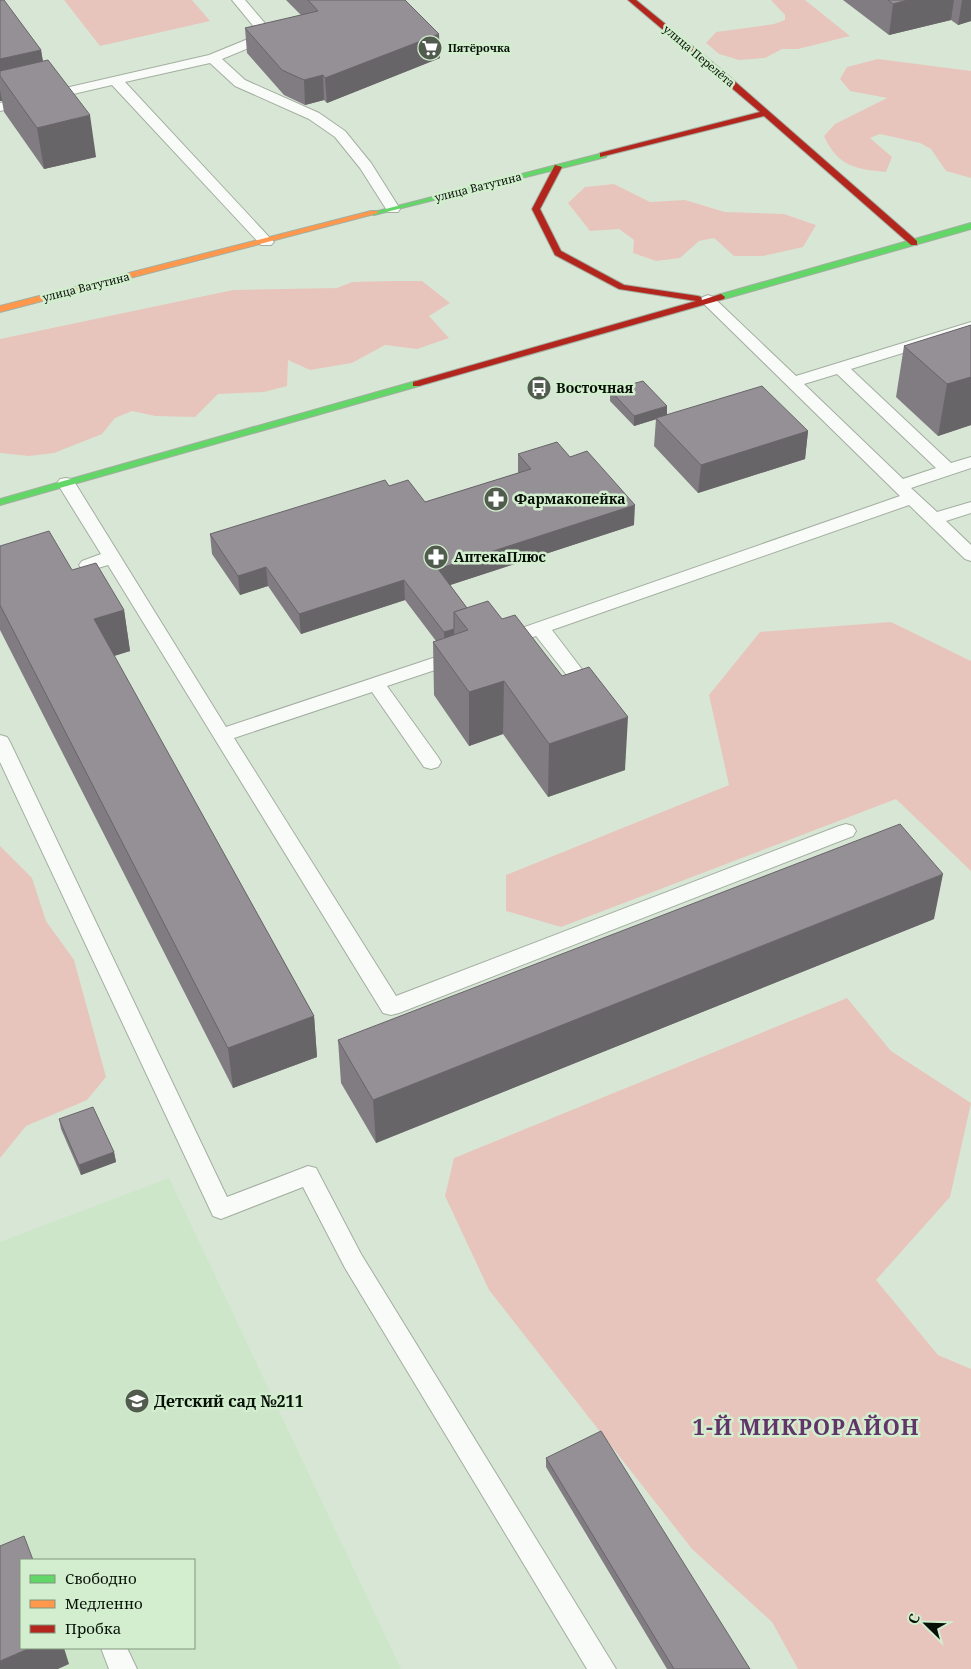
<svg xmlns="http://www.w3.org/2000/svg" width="971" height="1669" viewBox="0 0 971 1669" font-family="'Noto Serif',serif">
	<rect width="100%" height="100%" fill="#d8e7d5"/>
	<path fill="#cde6c9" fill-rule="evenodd" d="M169,1178L401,1669H0V1242ZM21,1560H194V1648H21Z"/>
	<g fill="#e8c5bc">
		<polygon points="64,0 192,0 210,21 100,46"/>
		<polygon points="771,0 805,0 850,36 798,49 782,49 765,58 739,60 719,54 706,43 716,32 774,24 785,20 785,15"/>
		<path d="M878,59L971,71V178L946,171L931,149L920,143L880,134L870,138L892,157L886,172C856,169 838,167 824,136L835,124L887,98L850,91L840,79L847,67Z"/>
		<polygon points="614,184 650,202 685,200 725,212 784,214 816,225 803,247 763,256 734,256 714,238 699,241 680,258 656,261 633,253 634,240 619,229 590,231 568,203 585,187"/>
		<polygon points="392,281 422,281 450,303 429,316 449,338 417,349 385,345 352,363 310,370 288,360 287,386 264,392 218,394 195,417 155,416 132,411 115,418 102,434 54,453 29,456 0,453 0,339 233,290 337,288 352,282"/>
		<polygon points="891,622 971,661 971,871 896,799 561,927 506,911 506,875 729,785 709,695 760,632"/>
		<polygon points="0,846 32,878 46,921 74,960 106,1077 87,1100 26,1126 0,1158"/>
		<polygon points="847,998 891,1051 971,1103 950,1197 876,1280 938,1355 971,1369 971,1669 798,1669 772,1622 692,1549 489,1290 445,1196 454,1158"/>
	</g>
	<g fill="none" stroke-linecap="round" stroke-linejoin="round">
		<defs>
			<g id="lane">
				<polygon points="232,0 245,0 275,35 273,38 222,59 245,80 319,113 345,131 371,163 400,209 398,212 388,212 360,168 335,137 309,119 235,86 210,63 125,82 271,239 274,242 271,245 261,245 112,85 0,111 0,103 209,55 260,34"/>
				<path d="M708,295L713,297L796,376L971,322V332L851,369L951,463L971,457V468L911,488L937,512L971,502V513L946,521L971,545V561L965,559L909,505L552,630L597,689L595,693L588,695L581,693L536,636L502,647L496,645L493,641L496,637L900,496L703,303L700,300L703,297ZM837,374L936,468L903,479L804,384Z"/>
				<polygon points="66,478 72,479 75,483 226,727 451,652 458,650 465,652 467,656 465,660 387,686 438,757 441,762 438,767 431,769 424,767 372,692 234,738 396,996 839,826 846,824 853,826 856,831 853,836 399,1013 391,1015 383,1013 108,565 88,571 82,569 79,565 82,561 101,554 57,483 60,479"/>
				<polygon points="0,735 7,737 10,742 227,1197 308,1166 316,1168 361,1254 616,1669 587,1669 345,1268 303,1187 221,1219 213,1216 0,762"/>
				<polygon points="101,1648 127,1648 137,1669 109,1669"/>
			</g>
			<g id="fast">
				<polygon points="603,153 607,155 606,157 374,215 370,213"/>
				<polygon points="971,223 971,229 724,299 718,299 717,297 718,295"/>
				<polygon points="416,381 421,384 419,386 0,505 0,499"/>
			</g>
			<polygon id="slow" points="371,211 377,211 378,213 0,312 0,306"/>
			<g id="jam">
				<polygon points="628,0 636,0 724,72 917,241 917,245 911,245 764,116 600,157 600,153 760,112"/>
				<polygon points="555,165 562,167 540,209 561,251 624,285 698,296 701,297 702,300 721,294 725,297 724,299 419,386 413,386 413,382 696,301 619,289 555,255 532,209"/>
			</g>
		</defs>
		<use href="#lane" stroke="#a3aea0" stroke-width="2"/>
		<use href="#fast" stroke="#a3aea0" stroke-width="2"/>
		<use href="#slow" stroke="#a3aea0" stroke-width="2"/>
		<use href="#jam" stroke="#a3aea0" stroke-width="2"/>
		<use href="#lane" fill="#f9fbf9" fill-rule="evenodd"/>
		<use href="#fast" fill="#63d668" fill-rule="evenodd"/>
		<use href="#slow" fill="#ff974d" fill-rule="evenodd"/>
		<use href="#jam" fill="#b3261e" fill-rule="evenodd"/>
	</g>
	<g fill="#807c81">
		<polygon points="0,0 41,50 43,61 96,157 44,169 4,112 2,101 0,101"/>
		<polygon points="286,0 405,0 440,58 327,103 324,100 305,105 284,95 247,53 245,28 301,15"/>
		<polygon points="843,0 971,0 971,21 958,25 951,20 889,35"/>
		<polygon points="971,325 971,425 938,436 896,397 904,346"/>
		<polygon points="610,390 667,415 808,431 805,459 698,493 654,446 656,419 634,426 610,401"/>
		<polygon points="518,454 570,457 634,525 450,585 467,608 502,619 625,770 548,797 503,734 469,746 434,695 433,642 436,641 405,600 301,634 268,586 240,595 212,554 210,534 389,486 425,502 518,473"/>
		<polygon points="0,546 72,570 124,610 130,651 114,656 314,1016 317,1057 233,1088 0,630"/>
		<polygon points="934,919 376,1143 341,1083 338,1040"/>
		<polygon points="59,1119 114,1152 116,1162 81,1175 61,1129"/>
		<polygon points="546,1458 750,1669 667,1669 546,1467"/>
	</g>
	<g fill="#686569">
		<polygon points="908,0 954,0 951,20 889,35 893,4"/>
		<polygon points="962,0 971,0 971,21 958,25"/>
		<polygon points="439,34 440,58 327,103 325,78"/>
		<polygon points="41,50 47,90 0,76 0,59"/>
		<polygon points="323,75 324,100 305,105 304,80"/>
		<polygon points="0,90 2,101 0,101"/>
		<polygon points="90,115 96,157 44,169 37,128"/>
		<polygon points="971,377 971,425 938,436 947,384"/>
		<polygon points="667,406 667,416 634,426 634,416"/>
		<polygon points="808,431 805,459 698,493 701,465"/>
		<polygon points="635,505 634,525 438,589 438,569"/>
		<polygon points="266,567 268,586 240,595 238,576"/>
		<polygon points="404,580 405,600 301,634 299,614"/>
		<polygon points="124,610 130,651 101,660 94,619"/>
		<polygon points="454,629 455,649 445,652 444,632"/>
		<polygon points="504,681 503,734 469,746 469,692"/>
		<polygon points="628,717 625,770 548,797 549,744"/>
		<polygon points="943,874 934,919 376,1143 373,1100"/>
		<polygon points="314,1016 317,1057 233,1088 228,1048"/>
		<polygon points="114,1152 116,1162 81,1175 79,1165"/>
		<polygon points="30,1648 64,1648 69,1664 58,1669 0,1669 0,1661"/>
	</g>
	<g fill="#959096" stroke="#686569">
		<polygon points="0,0 4,0 41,50 0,59"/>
		<polygon points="308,0 405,0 439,34 325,78 323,75 304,80 282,70 245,28 318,11"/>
		<polygon points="888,0 908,0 893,4"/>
		<polygon points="48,60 90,115 37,128 0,76 0,71"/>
		<polygon points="971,325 971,377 947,384 904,346"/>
		<polygon points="643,381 667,406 634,416 610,390"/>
		<polygon points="762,386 808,431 701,465 656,418"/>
		<polygon points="557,442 570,457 587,451 635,505 438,569 467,608 454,612 454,629 444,632 404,580 299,614 266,567 238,576 210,534 385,480 389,486 408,480 425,502 531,469 518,454"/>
		<polygon points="49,531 72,570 96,563 124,610 94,619 314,1016 228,1048 0,605 0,546"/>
		<polygon points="488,601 502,619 515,615 562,676 589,667 628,717 549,744 504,681 469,692 433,642 468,630 454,612"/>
		<polygon points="900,824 943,874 373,1100 338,1040"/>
		<polygon points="93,1107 114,1152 79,1165 59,1119"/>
		<polygon points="601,1431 750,1669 674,1669 546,1458"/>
		<polygon points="24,1536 33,1560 21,1560 21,1648 30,1648 0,1661 0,1546"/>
	</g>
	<defs>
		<symbol id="supermarket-disc" viewBox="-11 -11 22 22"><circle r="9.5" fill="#515c4f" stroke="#d2eece"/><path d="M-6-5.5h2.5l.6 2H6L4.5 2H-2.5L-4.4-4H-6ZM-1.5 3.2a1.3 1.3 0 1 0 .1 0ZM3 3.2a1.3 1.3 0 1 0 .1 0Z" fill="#fff"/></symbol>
		<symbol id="bus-disc" viewBox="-11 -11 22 22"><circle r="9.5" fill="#515c4f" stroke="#d2eece"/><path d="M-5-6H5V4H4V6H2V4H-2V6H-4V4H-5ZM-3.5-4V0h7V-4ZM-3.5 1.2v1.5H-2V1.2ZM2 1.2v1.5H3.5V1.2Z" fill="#fff"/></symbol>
		<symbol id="pharmacy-disc" viewBox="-11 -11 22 22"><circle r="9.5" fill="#515c4f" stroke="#d2eece"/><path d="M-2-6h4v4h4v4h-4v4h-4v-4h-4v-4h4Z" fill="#fff"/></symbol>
		<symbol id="school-disc" viewBox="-11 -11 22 22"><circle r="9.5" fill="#515c4f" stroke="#d2eece"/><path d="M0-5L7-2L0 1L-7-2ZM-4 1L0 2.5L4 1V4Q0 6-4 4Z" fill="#fff"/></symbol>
	</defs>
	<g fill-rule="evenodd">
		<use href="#supermarket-disc" x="416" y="34" width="28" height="28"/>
		<use href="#bus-disc" x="525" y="374" width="28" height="28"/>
		<use href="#pharmacy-disc" x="482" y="485" width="28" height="28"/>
		<use href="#pharmacy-disc" x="422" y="543" width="28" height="28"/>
		<use href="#school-disc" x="123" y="1387" width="28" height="28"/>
	</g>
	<g text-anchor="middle" stroke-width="5" stroke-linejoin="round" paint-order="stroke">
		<g font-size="11" font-weight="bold" fill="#081107" stroke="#d2eece" text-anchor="start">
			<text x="448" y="52">Пятёрочка</text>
		</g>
		<g font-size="11" fill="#081107" stroke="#d2eece">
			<text transform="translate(699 56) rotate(40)" y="4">улица Перелёта</text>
			<text transform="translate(478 187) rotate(-14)" y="4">улица Ватутина</text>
			<text transform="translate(86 287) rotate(-14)" y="4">улица Ватутина</text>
		</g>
		<g font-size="14" font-weight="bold" fill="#081107" stroke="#d2eece" text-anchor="start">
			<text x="556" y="393">Восточная</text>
			<text x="514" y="504">Фармакопейка</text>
			<text x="454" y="562">АптекаПлюс</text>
		</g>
		<g font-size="16" font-weight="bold" fill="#081107" stroke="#d2eece" text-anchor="start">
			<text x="154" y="1407">Детский сад №211</text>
		</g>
		<g font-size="22" font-weight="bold" letter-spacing="1" fill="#62356a" stroke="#d2eece">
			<text x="806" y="1435">1-Й МИКРОРАЙОН</text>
		</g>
	</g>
	<rect x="20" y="1559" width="175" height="90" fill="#d2eece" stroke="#81967e"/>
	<rect x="30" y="1575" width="25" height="8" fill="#63d668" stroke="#81967e"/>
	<text x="65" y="1584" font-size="15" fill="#081107">Свободно</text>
	<rect x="30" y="1600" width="25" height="8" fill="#ff974d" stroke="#81967e"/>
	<text x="65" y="1609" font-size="15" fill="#081107">Медленно</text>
	<rect x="30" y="1625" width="25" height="8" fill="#b3261e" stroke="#81967e"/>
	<text x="65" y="1634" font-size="15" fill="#081107">Пробка</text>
	<g transform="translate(926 1624) rotate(293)" stroke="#d2eece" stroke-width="4" paint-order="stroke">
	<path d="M0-4L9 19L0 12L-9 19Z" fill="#081107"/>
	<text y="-8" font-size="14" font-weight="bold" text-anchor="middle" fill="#081107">С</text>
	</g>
</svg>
